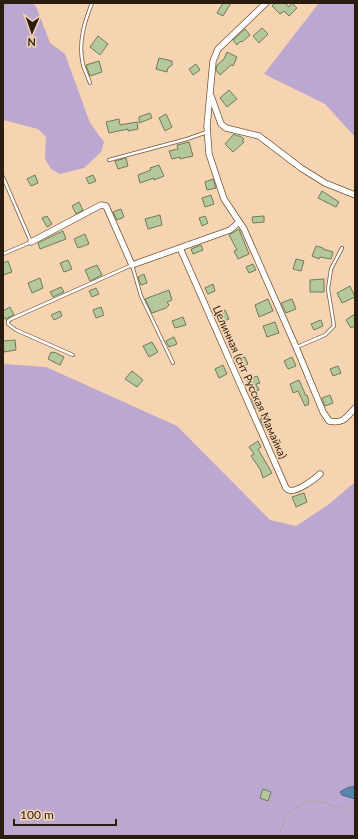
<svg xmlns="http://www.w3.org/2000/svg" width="358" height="839" viewBox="0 0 358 839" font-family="Lato,sans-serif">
	<rect width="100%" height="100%" fill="#f6d4b1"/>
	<g fill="#bba7d0">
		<polygon points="3,3 31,3 36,6 50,43 65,54 90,123 104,142 101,152 84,168 60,174 51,169 45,159 46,137 38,129 3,120"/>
		<polygon points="319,3 355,3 355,137 325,104 264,74"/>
		<polygon points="3,364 46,367 177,426 270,520 296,526 328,505 355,482 355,836 3,836"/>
	</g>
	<polygon fill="#5786b0" stroke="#4a6680" points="355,786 355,799 342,795 340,792 347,788"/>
	<g fill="#b5c79d" stroke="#6d7d56">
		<polygon points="223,3 231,3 223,16 217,13"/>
		<polygon points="275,3 285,3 289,7 292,3 297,8 289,16 284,11 280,14 272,6"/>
		<polygon points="262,28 268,34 259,43 253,36"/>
		<polygon points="245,29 250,35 242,42 241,41 237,45 233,40"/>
		<polygon points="98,36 108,44 100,55 90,47"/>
		<polygon points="227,52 237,57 233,66 231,65 220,75 216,70 217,65 224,59"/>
		<polygon points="159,58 172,61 172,65 168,68 167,72 156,69"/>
		<polygon points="99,61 102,72 90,76 86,65"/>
		<polygon points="196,64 200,70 193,75 189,69"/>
		<polygon points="229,90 237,99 227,107 220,98"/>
		<polygon points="150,113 152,118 139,123 139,117"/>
		<polygon points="166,114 172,127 165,131 159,118"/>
		<polygon points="119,119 120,125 137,122 138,129 128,131 128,129 109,133 106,122"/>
		<polygon points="234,134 237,136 240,136 244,139 242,141 244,142 233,152 225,144"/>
		<polygon points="189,142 193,156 180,159 180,157 172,159 169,151 178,149 177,145"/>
		<polygon points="126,158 128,166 118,169 115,161"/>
		<polygon points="159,165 164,176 154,180 154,178 140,183 138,175 151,170 150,168"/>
		<polygon points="35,175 38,183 31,186 27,179"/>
		<polygon points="93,175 96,181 89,184 86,178"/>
		<polygon points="213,179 216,188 207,190 205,182"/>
		<polygon points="322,191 339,202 336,207 318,198"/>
		<polygon points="211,195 214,204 205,207 202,198"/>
		<polygon points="79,202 83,210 76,214 72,206"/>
		<polygon points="121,209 124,217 117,220 113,212"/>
		<polygon points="160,215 162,225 148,229 145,219"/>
		<polygon points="47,216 52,224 47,227 42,218"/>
		<polygon points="205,216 208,223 202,226 199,218"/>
		<polygon points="264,216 264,222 253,223 252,217"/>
		<polygon points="239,229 249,254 238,259 234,251 237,250 229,235"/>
		<polygon points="63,231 66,239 40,249 38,243 54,235"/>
		<polygon points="85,234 89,244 78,248 74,239"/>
		<polygon points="201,245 203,250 193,254 191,249"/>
		<polygon points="316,246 323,248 323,249 333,252 331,259 320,257 319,259 312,256"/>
		<polygon points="296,259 304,261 301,271 293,269"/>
		<polygon points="68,260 72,269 64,272 60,263"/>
		<polygon points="8,261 12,272 3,275 3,263"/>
		<polygon points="253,264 256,270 249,273 246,267"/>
		<polygon points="97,265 102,275 90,281 85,270"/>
		<polygon points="144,274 147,283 141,285 138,277"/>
		<polygon points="40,278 43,288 32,293 28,283"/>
		<polygon points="324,279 324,292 310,292 310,280"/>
		<polygon points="213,284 215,291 208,294 205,288"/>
		<polygon points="350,286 355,297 342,303 337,293"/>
		<polygon points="61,287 64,292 53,297 50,292"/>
		<polygon points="96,288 99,294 92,297 89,291"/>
		<polygon points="169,290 172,300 167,302 169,305 166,308 152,313 145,299"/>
		<polygon points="268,299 273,311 259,317 255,305"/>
		<polygon points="292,299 296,309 286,313 281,303"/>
		<polygon points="10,307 14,315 5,319 3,315 3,311"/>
		<polygon points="101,307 104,315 96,318 93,310"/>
		<polygon points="225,310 229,319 219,323 215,314"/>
		<polygon points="60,311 62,316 54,320 51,315"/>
		<polygon points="355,314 355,326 351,328 346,320"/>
		<polygon points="183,317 186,325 175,328 172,321"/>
		<polygon points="321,320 323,326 314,330 311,324"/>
		<polygon points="275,322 279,333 267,337 263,326"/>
		<polygon points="174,337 177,344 169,347 166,341"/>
		<polygon points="15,340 16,350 4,352 3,341"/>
		<polygon points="152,342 158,352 149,357 143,346"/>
		<polygon points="51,352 54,353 54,352 64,357 60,365 48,359"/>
		<polygon points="245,357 248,364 240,368 237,360"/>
		<polygon points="292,357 296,366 288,369 284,361"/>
		<polygon points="223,365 227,374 219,378 215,369"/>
		<polygon points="338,366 341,373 333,376 330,369"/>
		<polygon points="132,371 143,380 137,387 125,379"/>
		<polygon points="257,376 260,383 256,384 259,390 252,393 247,380"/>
		<polygon points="299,380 306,396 307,395 309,401 308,402 309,404 305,406 298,391 293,393 290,384"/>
		<polygon points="330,395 333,403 325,406 322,398"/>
		<polygon points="256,396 261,407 256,409 251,398"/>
		<polygon points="268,416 271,424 264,427 260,419"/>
		<polygon points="258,441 261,447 258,449 272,473 263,478 260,469 251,456 254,454 249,447"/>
		<polygon points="304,493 307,502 296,507 292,497"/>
		<polygon points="263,789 271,792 268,801 260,798"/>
	</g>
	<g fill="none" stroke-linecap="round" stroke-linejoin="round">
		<defs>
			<g id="lane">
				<path d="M90,83C88,77 85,71 83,65C78,43 84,23 92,3"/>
				<polyline points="109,160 187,139 207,132"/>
				<polyline points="3,177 31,242 3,254"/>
				<polyline points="297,347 325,335 334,326 328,289 331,269 342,248"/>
				<polyline points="73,355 16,330 8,324 8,321 11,319 132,265 141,296 173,363"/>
			</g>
			<g id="street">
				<path d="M266,3L218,49L213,61L207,126L209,154L224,199L244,229L296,347L323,412L329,421C343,424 346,418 355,408"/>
				<polyline points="211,96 221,124 226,128 259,136 301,168 325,183 355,195"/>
				<polyline points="31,242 101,205 106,206 132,265 230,230 239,222"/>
				<path d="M180,248L286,488C287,489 288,490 289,490C296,493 315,479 320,474"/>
			</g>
		</defs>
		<use href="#lane" stroke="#735637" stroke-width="4"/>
		<use href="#street" stroke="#735637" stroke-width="7"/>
		<polyline stroke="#b99d81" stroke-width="1" stroke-dasharray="3 2" stroke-linecap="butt" points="278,836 287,814 299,806 307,801 318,801 341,808 355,814"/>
		<use href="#lane" stroke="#fff" stroke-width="2.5"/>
		<use href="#street" stroke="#fff" stroke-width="5.5"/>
	</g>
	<g text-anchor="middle" stroke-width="3" stroke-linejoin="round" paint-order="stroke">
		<g font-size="11" fill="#2a1d10" stroke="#f6d4b1">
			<text transform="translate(250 382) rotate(66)" y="4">Целинная (снт Русская Мамайка)</text>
		</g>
	</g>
	<rect width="358" height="839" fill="none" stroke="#2a1d10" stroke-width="8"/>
	<g transform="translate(32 32) rotate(182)" stroke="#f6d4b1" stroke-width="3" paint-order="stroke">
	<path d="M0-3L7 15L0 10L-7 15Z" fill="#2a1d10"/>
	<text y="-6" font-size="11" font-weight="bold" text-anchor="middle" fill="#2a1d10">N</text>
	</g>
	<path d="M14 819v6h102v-6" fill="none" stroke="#2a1d10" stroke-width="2"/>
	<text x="20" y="819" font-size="12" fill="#2a1d10" stroke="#f6d4b1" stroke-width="3" paint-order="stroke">100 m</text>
</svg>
